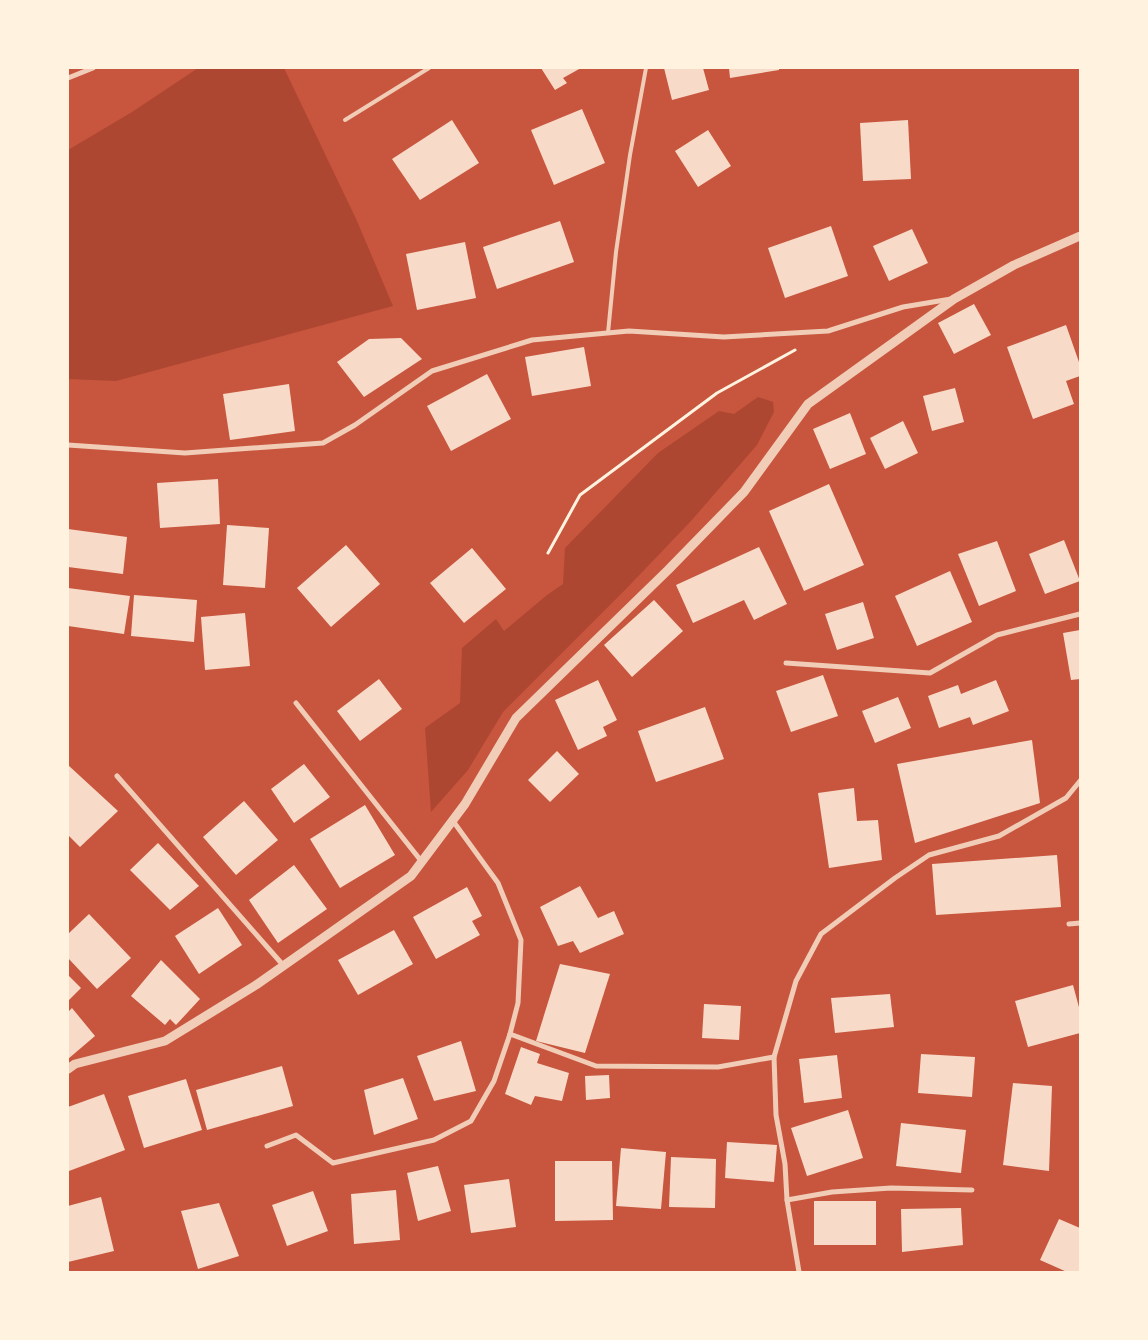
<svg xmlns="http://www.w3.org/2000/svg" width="1148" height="1340" viewBox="0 0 1148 1340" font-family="Ubuntu,sans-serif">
	<rect width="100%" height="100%" fill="#c8553d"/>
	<g fill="#ae4732">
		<polygon points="198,68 284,68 357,221 393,306 116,381 68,379 68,150 132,112"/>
		<polygon points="758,397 773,402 774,412 757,445 691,521 626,589 503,712 468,770 431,812 425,728 460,703 462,648 496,619 504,631 547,595 563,584 565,548 658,453 719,411 734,414"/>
	</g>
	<g fill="#f7dbc8">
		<polygon points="541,68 581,68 563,78 567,83 555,90"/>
		<polygon points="664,68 703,68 709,90 672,100"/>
		<polygon points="729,68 779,68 779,70 730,78"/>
		<polygon points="582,109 605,163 554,185 531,130"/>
		<polygon points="452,120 479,163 420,200 392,159"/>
		<polygon points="908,120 911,179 863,181 860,123"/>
		<polygon points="708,130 731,166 698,187 675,151"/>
		<polygon points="560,221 574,262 497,289 483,247"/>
		<polygon points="831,226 848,276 785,298 768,248"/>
		<polygon points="912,229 928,263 889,281 873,246"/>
		<polygon points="465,242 476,298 417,310 406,254"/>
		<polygon points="974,304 991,335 954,354 938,323"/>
		<polygon points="1066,325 1080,365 1080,376 1066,381 1074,404 1033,419 1007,347"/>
		<polygon points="401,338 422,359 364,397 337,362 369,339"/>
		<polygon points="584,347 591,386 532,396 525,357"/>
		<polygon points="487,374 511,419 451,451 427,406"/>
		<polygon points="289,384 295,431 230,440 223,394"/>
		<polygon points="955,388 964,422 932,431 923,396"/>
		<polygon points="850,413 866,454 830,469 813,429"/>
		<polygon points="903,421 918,453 885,469 870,438"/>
		<polygon points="218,479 220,524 160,528 157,483"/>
		<polygon points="829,484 864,565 804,591 769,511"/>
		<polygon points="227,525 269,528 265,588 223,585"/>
		<polygon points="68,529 127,537 123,574 68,567"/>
		<polygon points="1064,540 1080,581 1045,594 1029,554"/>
		<polygon points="997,541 1016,591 979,606 958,554"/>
		<polygon points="346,545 380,584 331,627 297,588"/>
		<polygon points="759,547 787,604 754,620 744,600 693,623 676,585"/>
		<polygon points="472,548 506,589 464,623 430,583"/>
		<polygon points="950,571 972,622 917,646 895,596"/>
		<polygon points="68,588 130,596 124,634 68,626"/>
		<polygon points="134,595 197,600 194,642 131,636"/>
		<polygon points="654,600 683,631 632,677 604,645"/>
		<polygon points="863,602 874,638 837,650 825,614"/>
		<polygon points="245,613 250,666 205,670 201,617"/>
		<polygon points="1080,630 1080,679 1071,680 1063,633"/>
		<polygon points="823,675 838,716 791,732 776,691"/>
		<polygon points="379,679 402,709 360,741 337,711"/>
		<polygon points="598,680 617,720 603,727 607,736 578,750 555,700"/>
		<polygon points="996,680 1009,711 973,725 970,717 939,728 928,696 958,685 961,694"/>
		<polygon points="898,697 911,728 875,743 862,711"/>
		<polygon points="705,707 724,759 656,782 638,731"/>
		<polygon points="1032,740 1040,803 915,843 897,764"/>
		<polygon points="557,751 579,774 550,802 528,780"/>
		<polygon points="304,764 330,797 294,823 271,789"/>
		<polygon points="68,765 118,811 80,847 68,835"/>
		<polygon points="854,788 857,821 878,820 882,860 829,868 818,793"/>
		<polygon points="244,801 278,840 236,875 203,837"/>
		<polygon points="365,805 395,855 340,888 310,839"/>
		<polygon points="158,843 199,886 170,910 130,870"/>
		<polygon points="1057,855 1061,907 936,915 932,864"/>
		<polygon points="294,865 327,909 278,943 249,900"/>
		<polygon points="580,886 598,918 614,911 624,934 580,953 573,941 558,946 540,907"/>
		<polygon points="467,887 482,916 472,921 480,935 436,959 413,917"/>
		<polygon points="218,908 242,945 199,974 175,936"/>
		<polygon points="89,914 131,958 97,989 68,958 68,934"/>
		<polygon points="394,930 413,964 358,995 338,960"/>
		<polygon points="161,960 200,999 176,1025 170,1019 165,1025 131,996"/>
		<polygon points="560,964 610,974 585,1053 536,1041"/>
		<polygon points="68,975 81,988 68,1001"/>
		<polygon points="1073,985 1080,1011 1080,1033 1028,1047 1015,1001"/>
		<polygon points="890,994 894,1027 835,1033 831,998"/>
		<polygon points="704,1004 741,1006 739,1040 702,1038"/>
		<polygon points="72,1008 95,1036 68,1059 68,1012"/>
		<polygon points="461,1041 476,1091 434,1101 417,1056"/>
		<polygon points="521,1047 540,1054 537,1063 569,1073 562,1101 535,1096 531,1105 505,1094"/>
		<polygon points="921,1054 975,1057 972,1097 918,1093"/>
		<polygon points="837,1055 842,1098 804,1103 799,1059"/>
		<polygon points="282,1066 293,1106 207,1130 196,1090"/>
		<polygon points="609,1075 610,1098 586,1100 585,1076"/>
		<polygon points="403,1078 418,1119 374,1135 364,1090"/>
		<polygon points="186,1079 202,1130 144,1148 128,1096"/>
		<polygon points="1013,1083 1052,1086 1049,1171 1003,1165"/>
		<polygon points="104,1094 125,1150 69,1171 68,1167 68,1107"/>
		<polygon points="848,1110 863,1158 807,1176 791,1128"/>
		<polygon points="901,1123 966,1130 961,1173 896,1166"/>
		<polygon points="727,1142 777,1145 774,1182 725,1178"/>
		<polygon points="621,1148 666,1152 661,1209 616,1206"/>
		<polygon points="671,1157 716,1159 715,1208 669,1207"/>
		<polygon points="555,1161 612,1161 613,1220 555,1221"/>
		<polygon points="438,1166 451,1211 418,1221 407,1173"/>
		<polygon points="509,1179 516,1227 471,1233 464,1185"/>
		<polygon points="396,1190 400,1240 354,1244 351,1194"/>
		<polygon points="313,1191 328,1231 287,1246 272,1205"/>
		<polygon points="101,1197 114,1251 68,1262 68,1206"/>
		<rect x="814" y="1201" width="62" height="44"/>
		<polygon points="219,1203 239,1256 198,1269 181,1211"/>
		<polygon points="961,1208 963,1245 902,1252 901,1209"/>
		<polygon points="1059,1219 1080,1228 1080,1272 1067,1272 1040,1260"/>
	</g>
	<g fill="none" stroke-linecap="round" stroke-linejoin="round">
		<polyline stroke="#fff3e0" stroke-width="3" points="548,553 580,495 717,393 795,350"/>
		<g stroke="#f1ccb7" stroke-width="4">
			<polyline points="345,120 429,68"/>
			<polyline points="608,333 616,252 630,155 646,68"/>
		</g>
		<g stroke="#f1ccb7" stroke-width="5">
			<polyline points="68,78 93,68"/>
			<polyline points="68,445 185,453 323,443 355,425 432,371 532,340 629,331 724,337 828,331 903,307 951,299"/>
			<polyline points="786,663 930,673 997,635 1080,614"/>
			<polyline points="296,703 422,862"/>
			<polyline points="117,776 283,965"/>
			<polyline points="1069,924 1080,923"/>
			<polyline points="510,1034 596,1066 718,1067 774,1057"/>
			<polyline points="267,1146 296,1135 333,1163 434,1140 471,1121 494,1081 510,1034 518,1003 521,940 498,883 453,821"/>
			<polyline points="972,1190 891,1188 832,1192 787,1200 785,1164 776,1115 774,1057 796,981 821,934 895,878 929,855 999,836 1066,798 1080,781"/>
			<polyline points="787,1200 799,1272"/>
		</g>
		<polyline stroke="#f1ccb7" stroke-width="9" points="68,1069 75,1064 165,1041 256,985 411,876 465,804 516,718 668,570 744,492 808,404 954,299 1014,265 1080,236"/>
	</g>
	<rect width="1148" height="1340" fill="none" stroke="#fff3e0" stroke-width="138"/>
</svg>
